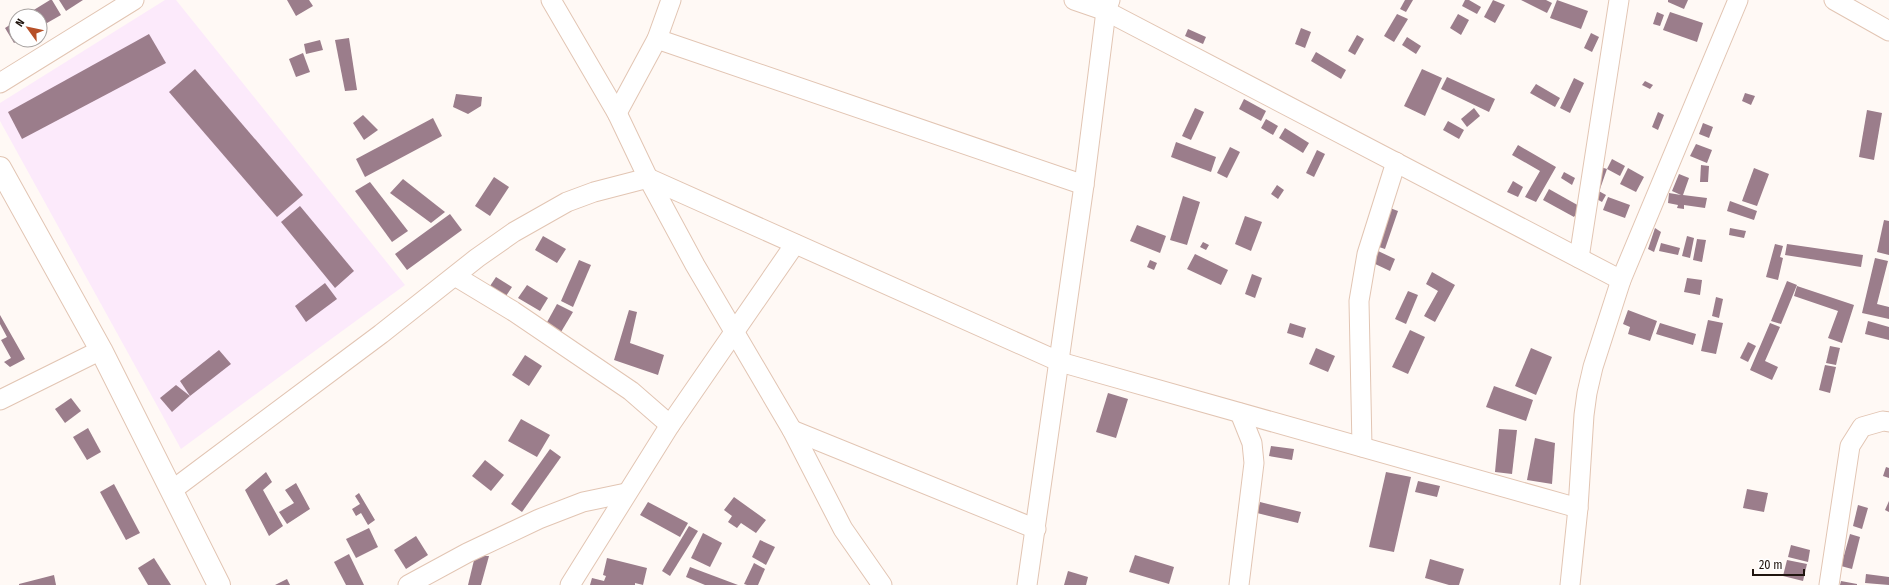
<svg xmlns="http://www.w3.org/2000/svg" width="1889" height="585" viewBox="0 0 1889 585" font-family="'Fira Sans Condensed',sans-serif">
	<rect width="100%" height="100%" fill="#fff9f5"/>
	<polygon fill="#fceafb" points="165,0 176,0 405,285 181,449 0,121 0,103"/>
	<g fill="#9b7d8b">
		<polygon points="50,0 52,0 61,15 40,27 40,16 24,16"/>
		<polygon points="59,0 83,0 66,11"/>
		<polygon points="287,0 309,0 313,6 296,16"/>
		<polygon points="1405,0 1413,0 1406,12 1400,9"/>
		<polygon points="1465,0 1469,0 1481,7 1477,14 1462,6"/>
		<polygon points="1493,0 1505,5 1495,23 1484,17"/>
		<polygon points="1521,0 1546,0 1552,3 1547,13"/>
		<polygon points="1557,0 1588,11 1581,29 1550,18"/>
		<polygon points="1668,0 1688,0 1684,9 1668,2"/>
		<polygon points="1657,12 1664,15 1660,26 1653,24"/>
		<polygon points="1670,12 1703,23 1697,42 1663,30"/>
		<polygon points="1397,14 1408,19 1394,42 1384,36"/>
		<polygon points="1458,14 1469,20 1461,35 1450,28"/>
		<polygon points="16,21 16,40 19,40 14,43 5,28"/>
		<polygon points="1301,28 1311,32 1305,48 1295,44"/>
		<polygon points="1188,29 1206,37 1203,44 1185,36"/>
		<polygon points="1591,33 1599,37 1592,52 1584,48"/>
		<polygon points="149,34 166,63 22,139 8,112"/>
		<polygon points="1357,35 1364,39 1355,55 1348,51"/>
		<polygon points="1407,37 1421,46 1416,54 1402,45"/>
		<polygon points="349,38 357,90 345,91 335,40"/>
		<polygon points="320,40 323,50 306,54 304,44"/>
		<polygon points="1316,52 1346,70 1341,79 1311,61"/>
		<polygon points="303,53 310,72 296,77 289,59"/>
		<polygon points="195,69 303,195 277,217 169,92"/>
		<polygon points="1422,69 1442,78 1425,116 1404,106"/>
		<polygon points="1447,77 1495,99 1489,112 1441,89"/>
		<polygon points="1574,78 1584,83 1570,113 1560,108"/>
		<polygon points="1645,81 1653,85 1650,89 1642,85"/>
		<polygon points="1536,84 1560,98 1555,107 1530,93"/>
		<polygon points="1745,93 1755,96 1751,105 1742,101"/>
		<polygon points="456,94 482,97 481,106 468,114 453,107"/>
		<polygon points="1244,99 1266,111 1261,121 1239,109"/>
		<polygon points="1195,108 1204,112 1191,140 1182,136"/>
		<polygon points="1474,108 1480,116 1467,127 1461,119"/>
		<polygon points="1867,110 1882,113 1874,160 1859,157"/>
		<polygon points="1658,112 1664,115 1658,130 1652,127"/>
		<polygon points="363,115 378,130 364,140 353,123"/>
		<polygon points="433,118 442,136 365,177 356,159"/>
		<polygon points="1266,119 1278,126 1273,135 1261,128"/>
		<polygon points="1448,121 1464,130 1459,139 1443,130"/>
		<polygon points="1703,123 1713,127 1709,138 1699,134"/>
		<polygon points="1285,128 1309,143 1303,153 1279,138"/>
		<polygon points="1176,142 1216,157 1211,172 1171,157"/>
		<polygon points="1696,144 1712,150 1707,163 1690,156"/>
		<polygon points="1518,145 1556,167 1536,202 1525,197 1540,171 1512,155"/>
		<polygon points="1230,147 1240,152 1227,178 1217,173"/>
		<polygon points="1317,150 1325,154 1314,177 1306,173"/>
		<polygon points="1612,159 1625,166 1620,176 1607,169"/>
		<polygon points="1701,165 1709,166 1708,182 1700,182"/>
		<polygon points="1597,166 1607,169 1600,189 1590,185"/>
		<polygon points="1628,168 1644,177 1636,192 1620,184"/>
		<polygon points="1754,168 1769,174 1757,206 1742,201"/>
		<polygon points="1564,172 1575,178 1572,185 1561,178"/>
		<polygon points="1679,174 1689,178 1683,195 1707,198 1705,208 1684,205 1684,209 1677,208 1678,205 1668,203 1669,193 1681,195 1672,191"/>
		<polygon points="494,177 509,187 490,216 475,206"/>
		<polygon points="403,179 445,212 431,223 390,193"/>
		<polygon points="1513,181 1523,187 1518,197 1507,192"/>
		<polygon points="370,182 408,231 392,242 355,191"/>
		<polygon points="1277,185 1284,190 1278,199 1271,194"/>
		<polygon points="1549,189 1581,207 1574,217 1543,200"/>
		<polygon points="1595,189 1606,195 1602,202 1591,196"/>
		<polygon points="1183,196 1200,202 1187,245 1170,240"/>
		<polygon points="1608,197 1630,205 1625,218 1603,210"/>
		<polygon points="1730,201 1757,211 1754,220 1727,211"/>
		<polygon points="300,206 354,271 335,288 281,222"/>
		<polygon points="1390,208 1398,211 1385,249 1376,246"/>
		<polygon points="450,214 462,230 407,270 395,254"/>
		<polygon points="1245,216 1262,222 1251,251 1235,244"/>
		<polygon points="1884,220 1889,221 1889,255 1877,252"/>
		<polygon points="1137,225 1166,236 1160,253 1130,241"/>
		<polygon points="1655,228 1661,232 1654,252 1648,249"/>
		<polygon points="1730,228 1746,231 1744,238 1729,235"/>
		<polygon points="543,236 566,249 557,263 535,250"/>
		<polygon points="1687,236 1694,238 1690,258 1682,256"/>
		<polygon points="1697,239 1706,240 1702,262 1693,260"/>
		<polygon points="1203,242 1209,245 1206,250 1200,247"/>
		<polygon points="1661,243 1680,248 1678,255 1659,251"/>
		<polygon points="1775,244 1783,246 1780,257 1783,258 1778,280 1766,277"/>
		<polygon points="1787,244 1863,255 1861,267 1785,255"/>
		<polygon points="1376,250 1395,259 1390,271 1371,262"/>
		<polygon points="1195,254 1228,270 1221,285 1187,269"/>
		<polygon points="1875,258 1888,261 1877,304 1889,307 1889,319 1862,313"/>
		<polygon points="579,260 591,265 573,307 561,301"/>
		<polygon points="1150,260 1157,263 1154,270 1147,267"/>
		<polygon points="1432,272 1455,285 1435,322 1424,316 1438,291 1426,284"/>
		<polygon points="1252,274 1262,278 1255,298 1245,294"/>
		<polygon points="496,277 512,287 504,299 488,289"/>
		<polygon points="1687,278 1702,280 1700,295 1684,292"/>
		<polygon points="1787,281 1797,285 1781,324 1771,321"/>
		<polygon points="325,283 337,299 306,322 295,306"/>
		<polygon points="527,285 548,298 540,311 518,298"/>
		<polygon points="1797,286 1854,305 1842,343 1828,338 1838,311 1794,296"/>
		<polygon points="1408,291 1418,295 1406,324 1395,319"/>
		<polygon points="1716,297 1723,299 1719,318 1712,316"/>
		<polygon points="557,304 573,312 561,332 546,324"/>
		<polygon points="629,310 637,312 630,343 664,355 658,375 614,360"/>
		<polygon points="1628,310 1657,321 1650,341 1628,334 1630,327 1623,324"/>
		<polygon points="0,315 25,359 10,367 4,362 11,358 1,340 7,337 0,324"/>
		<polygon points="1708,320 1723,323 1716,354 1701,351"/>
		<polygon points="1868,321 1889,327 1889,340 1865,334"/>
		<polygon points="1290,323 1306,328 1303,338 1287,333"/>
		<polygon points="1660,323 1696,334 1693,345 1656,334"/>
		<polygon points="1770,323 1780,327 1765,361 1778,367 1772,380 1750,370"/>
		<polygon points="1410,330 1425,337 1408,374 1392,367"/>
		<polygon points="1748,342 1756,346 1748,362 1740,358"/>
		<polygon points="1830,346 1840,348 1836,365 1826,363"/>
		<polygon points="1316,348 1335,356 1328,372 1309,364"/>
		<polygon points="1531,348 1552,357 1536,395 1515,386"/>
		<polygon points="219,350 231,364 190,396 180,381"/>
		<polygon points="525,355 542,366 529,386 512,375"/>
		<polygon points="1825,365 1836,367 1830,393 1819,390"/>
		<polygon points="176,385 190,396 172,412 160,398"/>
		<polygon points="1494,386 1533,400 1526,421 1486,407"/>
		<polygon points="1108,393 1128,399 1116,438 1096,432"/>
		<polygon points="71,398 81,411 65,423 55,409"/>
		<polygon points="521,419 550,435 537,457 508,441"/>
		<polygon points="88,428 101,452 87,460 73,437"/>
		<polygon points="1499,429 1517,430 1512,474 1495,472"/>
		<polygon points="1535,438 1555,443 1552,484 1527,480"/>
		<polygon points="1271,446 1294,449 1292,460 1269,456"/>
		<polygon points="550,449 561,457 522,512 511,504"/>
		<polygon points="485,460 504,475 491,491 472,476"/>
		<polygon points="1886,467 1889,468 1889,478 1883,476"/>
		<polygon points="266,472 272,482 263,490 283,526 269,536 245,490"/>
		<polygon points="1386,472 1411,477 1394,552 1369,547"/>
		<polygon points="1418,481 1440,486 1437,497 1415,492"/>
		<polygon points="296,483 310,509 287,524 279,512 294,503 285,490"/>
		<polygon points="114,484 140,533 126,540 100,492"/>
		<polygon points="1747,489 1768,493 1764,512 1743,508"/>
		<polygon points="359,493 375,520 368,525 361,513 356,516 352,509 360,504 355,496"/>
		<polygon points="734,497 766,520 756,533 741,523 737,528 728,522 732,516 724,510"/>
		<polygon points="1889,501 1889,512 1885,510"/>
		<polygon points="648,502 688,523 680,537 640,515"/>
		<polygon points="1260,502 1301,512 1298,523 1257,513"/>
		<polygon points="1858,505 1868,508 1862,529 1853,526"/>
		<polygon points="689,526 698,531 670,576 662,571"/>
		<polygon points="369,528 378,547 356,558 346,539"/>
		<polygon points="703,533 722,543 710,567 691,558"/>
		<polygon points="1850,534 1860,537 1852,569 1841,566"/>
		<polygon points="416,536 428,555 406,569 394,550"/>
		<polygon points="760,540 775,547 766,565 752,557"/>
		<polygon points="1791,545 1810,550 1808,562 1788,557"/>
		<polygon points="349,554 364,585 346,585 334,562"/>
		<polygon points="1135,555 1174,567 1169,584 1129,572"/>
		<polygon points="475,556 489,556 481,585 468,585"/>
		<polygon points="154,558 171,585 148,585 138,568"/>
		<polygon points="607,558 647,568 643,585 635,583 635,585 590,585 592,578 604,581 606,576 603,575"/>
		<polygon points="1430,559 1464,569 1459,585 1449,585 1425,578"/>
		<polygon points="1787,560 1807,564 1803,581 1783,576"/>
		<polygon points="754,563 765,569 758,585 747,585 744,584"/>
		<polygon points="690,567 738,585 705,585 686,577"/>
		<polygon points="1068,571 1088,577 1086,585 1064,585"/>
		<polygon points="1866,574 1889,577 1889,585 1865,583"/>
		<polygon points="54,575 56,585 19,585 19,584"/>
		<polygon points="287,579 290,585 275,585"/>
		<polygon points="1841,581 1857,584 1857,585 1840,585"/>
	</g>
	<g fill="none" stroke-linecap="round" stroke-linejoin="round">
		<defs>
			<g id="street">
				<polyline points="551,0 617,113 648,178 695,265 792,430 843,529 882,585"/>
				<polyline points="1074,0 1106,11 1621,280"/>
				<polyline points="1834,0 1889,31"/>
				<polyline points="657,39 1084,185"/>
				<polyline points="0,83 134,0"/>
				<polyline points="617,113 657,39 671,0"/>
				<polyline points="1579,258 1619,0"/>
				<polyline points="455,276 513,311 631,391 670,425"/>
				<polyline points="0,400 101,350"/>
				<polyline points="792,430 1036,529"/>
				<polyline points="1362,447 1359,301 1367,254 1396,162"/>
				<polyline points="171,491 381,334 477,258 514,232 567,202 594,192 648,178 1060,362 1578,508"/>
				<polyline points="408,585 467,553 539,519 583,502 626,493"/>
				<polyline points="570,585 670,425 795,244"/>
				<polyline points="1027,585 1084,185 1106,11 1110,0"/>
				<polyline points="1239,585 1254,463 1252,443 1240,413"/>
				<polyline points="1570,585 1578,508 1584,415 1587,393 1593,367 1621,280 1738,0"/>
				<polyline points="1829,585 1850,446 1862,427 1883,421 1889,422"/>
			</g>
			<polyline id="primary" points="0,168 101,350 219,585"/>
		</defs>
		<use href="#street" stroke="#e2c5b3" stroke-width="21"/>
		<use href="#primary" stroke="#e2c5b3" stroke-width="24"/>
		<use href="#street" stroke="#fff" stroke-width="19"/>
		<use href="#primary" stroke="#fff" stroke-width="22"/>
	</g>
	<g transform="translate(28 28) rotate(303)"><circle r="19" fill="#ffffff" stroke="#a6a19f"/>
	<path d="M0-3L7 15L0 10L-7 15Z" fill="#b75028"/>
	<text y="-6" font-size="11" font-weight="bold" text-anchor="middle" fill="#20150f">N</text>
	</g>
	<path d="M1753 569v6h51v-6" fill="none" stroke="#20150f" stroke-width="2"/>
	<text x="1759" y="569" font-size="12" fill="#20150f" stroke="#ffffff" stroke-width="3" paint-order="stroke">20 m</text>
</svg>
